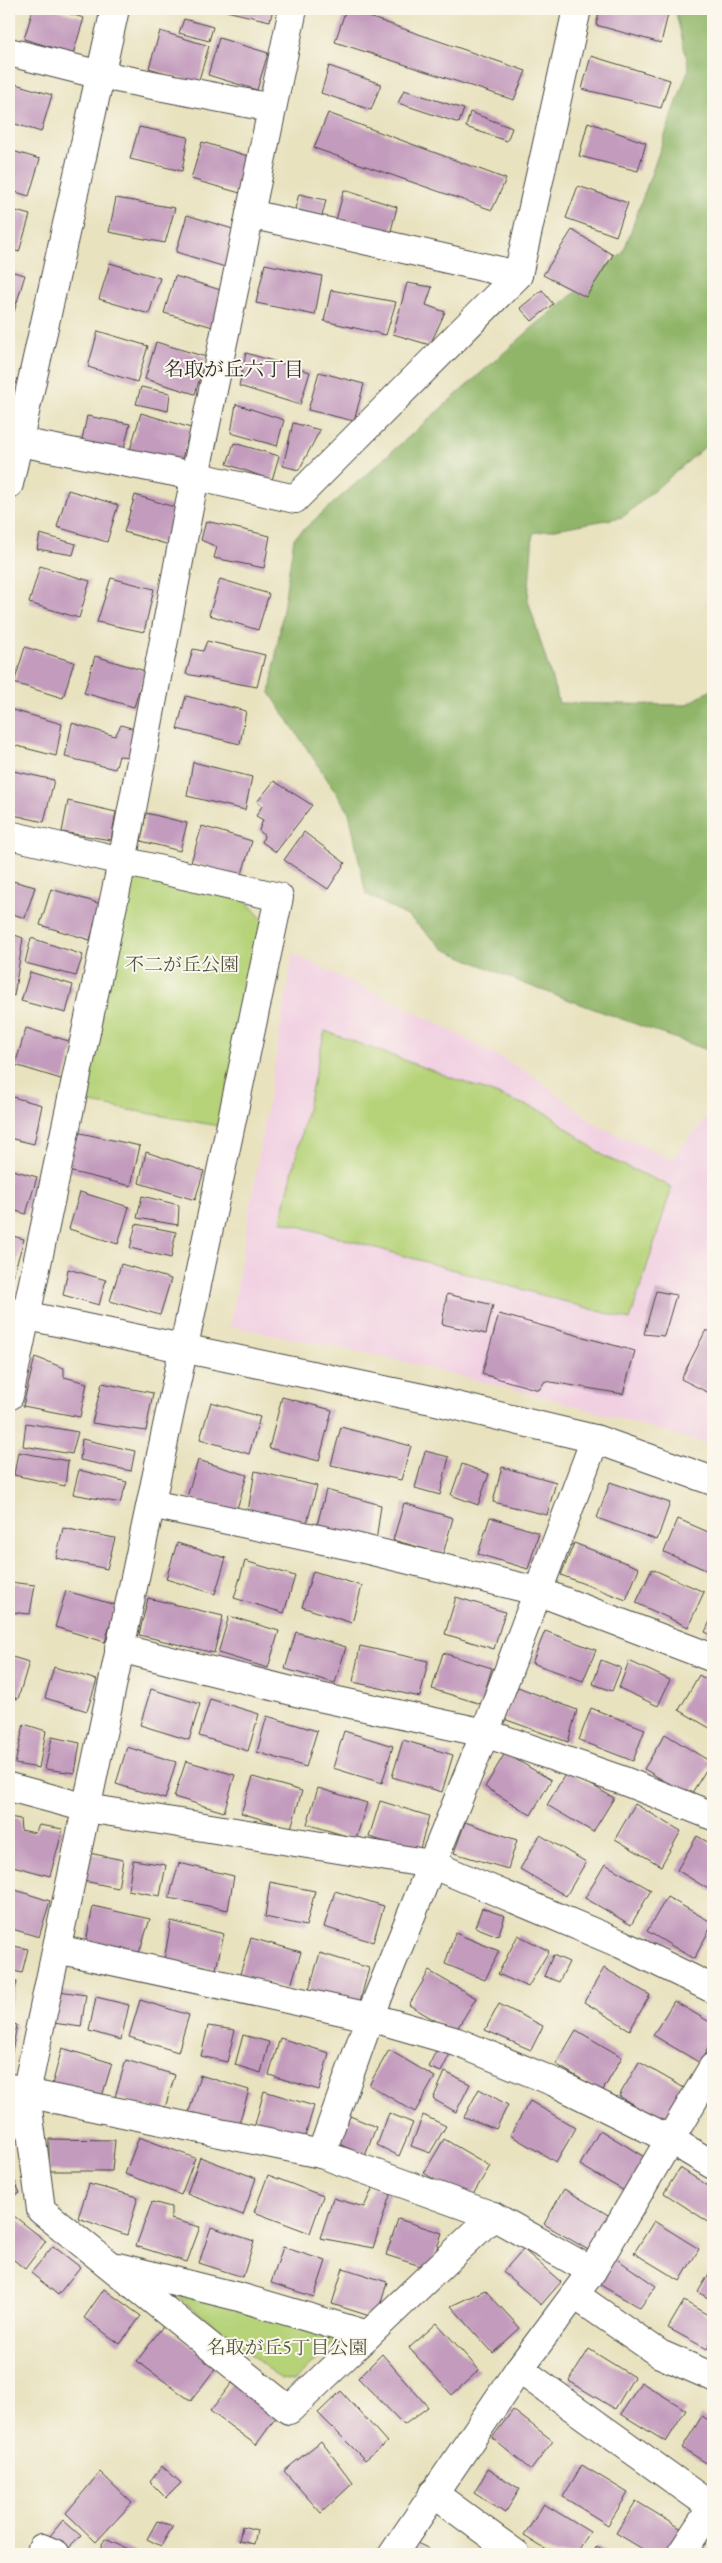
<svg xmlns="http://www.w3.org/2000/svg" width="722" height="2563" viewBox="0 0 722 2563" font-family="'EB Garamond','Noto Serif JP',serif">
	<rect width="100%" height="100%" fill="#fbf7ec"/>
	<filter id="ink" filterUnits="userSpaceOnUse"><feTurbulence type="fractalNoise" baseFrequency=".02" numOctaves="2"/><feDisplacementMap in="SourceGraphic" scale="10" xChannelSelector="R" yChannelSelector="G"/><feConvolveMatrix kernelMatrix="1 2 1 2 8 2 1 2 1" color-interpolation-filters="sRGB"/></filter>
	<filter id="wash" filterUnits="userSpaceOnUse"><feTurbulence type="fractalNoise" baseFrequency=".0096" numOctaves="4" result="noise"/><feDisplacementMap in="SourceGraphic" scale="20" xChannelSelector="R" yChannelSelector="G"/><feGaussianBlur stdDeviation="1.12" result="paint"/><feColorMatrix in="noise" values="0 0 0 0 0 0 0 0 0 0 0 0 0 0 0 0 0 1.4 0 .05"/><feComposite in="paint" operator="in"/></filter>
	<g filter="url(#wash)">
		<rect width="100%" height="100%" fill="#e8e2bf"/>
		<polygon fill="#f1d0e2" points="293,954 441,1025 537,1078 598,1126 672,1159 713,1110 713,1446 555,1400 379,1356 230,1326"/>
		<g fill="#b6d379" stroke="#707f52">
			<polygon points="133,877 244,899 265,922 219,1126 80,1101 125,890"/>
			<polygon points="325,1031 547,1113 605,1157 672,1187 630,1320 281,1221"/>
			<polygon points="165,2286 338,2339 294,2381 281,2379"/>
		</g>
		<polygon fill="#90b569" stroke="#5e704a" points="675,9 713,9 713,440 623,517 533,533 528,600 559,703 686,705 713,689 713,1052 525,984 444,949 409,917 366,894 349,812 270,693 294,538 532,328 623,253 689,68"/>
		<g id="blocks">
			<g fill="#c39bbd">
				<polygon points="33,9 54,9 84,18 73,54 24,39"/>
				<polygon points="227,9 273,9 270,21 226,11"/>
				<polygon points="346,9 526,71 514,100 335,42"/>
				<polygon points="600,9 669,10 661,43 596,25"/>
				<polygon points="184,19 213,27 209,41 179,33"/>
				<polygon points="160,31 209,46 198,83 149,68"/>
				<polygon points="219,38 268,53 257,90 208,75"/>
				<polygon points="591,56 670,80 661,108 582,89"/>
				<polygon points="329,66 381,84 371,110 321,93"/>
				<polygon points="9,82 52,95 41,132 9,122"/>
				<polygon points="404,90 464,109 459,123 398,103"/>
				<polygon points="470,112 512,128 507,141 466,127"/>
				<polygon points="328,113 506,179 492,210 314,148"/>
				<polygon points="588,122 646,143 638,171 579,156"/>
				<polygon points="139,127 188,137 182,171 130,159"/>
				<polygon points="202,142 251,157 240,193 191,179"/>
				<polygon points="9,150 40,159 29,196 9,190"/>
				<polygon points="578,186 628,203 616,236 566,218"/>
				<polygon points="344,190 397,207 390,235 336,220"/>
				<polygon points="299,194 326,200 322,216 295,209"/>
				<polygon points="116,198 175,208 165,243 109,232"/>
				<polygon points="9,209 30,215 19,252 9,249"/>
				<polygon points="187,215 236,230 225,267 176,252"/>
				<polygon points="572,230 613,255 586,297 543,275"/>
				<polygon points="110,263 160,278 149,314 99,299"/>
				<polygon points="265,264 322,276 315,315 256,303"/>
				<polygon points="9,271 25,275 14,312 9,311"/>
				<polygon points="175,276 224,291 213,327 164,313"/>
				<polygon points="407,283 432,287 426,305 445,312 430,345 393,334"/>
				<polygon points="331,290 396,302 386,335 324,321"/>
				<polygon points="542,290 553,304 532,321 520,308"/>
				<polygon points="98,331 148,346 137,382 88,367"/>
				<polygon points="156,342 206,357 195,394 145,379"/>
				<polygon points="246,353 310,372 300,405 239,386"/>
				<polygon points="319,372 364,384 354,421 308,410"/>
				<polygon points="141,387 170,393 168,411 136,404"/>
				<polygon points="236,404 284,420 277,446 231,433"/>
				<polygon points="141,413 191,428 180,465 130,450"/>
				<polygon points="87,416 130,424 123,452 81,444"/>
				<polygon points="293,423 320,430 299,470 283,466"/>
				<polygon points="234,443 279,456 272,480 227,464"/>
				<polygon points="68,490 118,505 107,542 57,527"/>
				<polygon points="135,495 184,510 173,546 124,532"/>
				<polygon points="206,521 270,536 264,568 214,558 217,547 201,540"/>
				<polygon points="40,534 76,544 73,555 37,549"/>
				<polygon points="40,566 90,581 79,618 29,603"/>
				<polygon points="111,578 154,589 144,632 97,622"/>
				<polygon points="220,579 269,594 258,630 209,615"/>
				<polygon points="207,641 265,655 257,687 186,674 193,649 203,651"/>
				<polygon points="25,647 74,662 63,698 14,683"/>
				<polygon points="95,656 145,671 134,707 84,693"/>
				<polygon points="186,696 246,711 240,744 177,729"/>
				<polygon points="9,709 62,724 56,756 9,744"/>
				<polygon points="72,723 115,736 121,725 138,730 132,757 119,756 115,769 65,757"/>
				<polygon points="193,762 252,777 245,810 187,796"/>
				<polygon points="9,770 54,780 44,822 9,814"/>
				<polygon points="274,781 312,805 276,852 262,842 264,836 259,830 263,820 256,816 262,806 257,802"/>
				<polygon points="68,801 116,812 111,840 62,832"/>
				<polygon points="146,813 187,823 180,851 141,841"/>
				<polygon points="202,826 252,841 241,877 191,862"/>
				<polygon points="304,832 345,863 328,889 284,860"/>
				<polygon points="9,880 35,887 25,918 9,913"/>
				<polygon points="51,889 101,904 90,940 40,925"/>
				<polygon points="9,933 23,938 14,996 9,994"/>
				<polygon points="31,938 83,955 76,976 25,963"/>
				<polygon points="30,972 73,985 66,1013 21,1001"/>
				<polygon points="26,1028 75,1043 64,1080 15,1065"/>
				<polygon points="9,1096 42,1105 34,1144 9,1138"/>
				<polygon points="76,1132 140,1146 131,1186 68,1171"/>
				<polygon points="146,1152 204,1171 195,1200 139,1183"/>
				<polygon points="9,1169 37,1177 26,1214 9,1209"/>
				<polygon points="80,1192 129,1207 118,1244 69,1229"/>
				<polygon points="142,1196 179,1205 178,1225 137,1218"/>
				<polygon points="136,1224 176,1232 171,1258 130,1248"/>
				<polygon points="9,1235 24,1239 13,1276 9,1275"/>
				<polygon points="121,1264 171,1279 160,1315 110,1301"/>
				<polygon points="68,1269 106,1280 99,1305 63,1295"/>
				<polygon points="656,1291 676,1295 664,1336 644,1334"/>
				<polygon points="447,1294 493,1305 486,1334 442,1324"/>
				<polygon points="499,1314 635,1351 623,1394 545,1381 539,1390 482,1374"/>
				<polygon points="706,1330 713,1333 713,1395 681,1379"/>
				<polygon points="35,1357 64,1368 64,1377 87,1383 80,1417 23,1406"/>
				<polygon points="102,1383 153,1393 146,1431 92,1423"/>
				<polygon points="282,1397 332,1410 319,1461 269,1448"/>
				<polygon points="211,1402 260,1417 249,1454 200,1439"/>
				<polygon points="26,1423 78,1432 72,1454 23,1446"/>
				<polygon points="341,1427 411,1446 401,1480 331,1465"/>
				<polygon points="82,1439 135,1451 131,1471 80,1460"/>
				<polygon points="425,1451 449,1457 440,1495 415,1488"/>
				<polygon points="18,1452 68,1461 65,1486 14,1475"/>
				<polygon points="198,1460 247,1475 236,1512 187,1497"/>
				<polygon points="462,1464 489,1474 478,1505 451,1495"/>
				<polygon points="502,1467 556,1482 547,1515 493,1502"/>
				<polygon points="79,1470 127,1482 120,1503 73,1494"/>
				<polygon points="255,1471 317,1486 307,1523 248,1511"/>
				<polygon points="610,1482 670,1503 657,1540 597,1518"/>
				<polygon points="326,1490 381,1505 376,1542 316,1529"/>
				<polygon points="404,1503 453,1518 443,1554 393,1540"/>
				<polygon points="490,1517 539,1533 528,1569 478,1554"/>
				<polygon points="678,1519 713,1534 713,1573 664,1552"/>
				<polygon points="63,1528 115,1538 107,1569 56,1558"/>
				<polygon points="177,1543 226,1558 215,1594 166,1579"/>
				<polygon points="574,1543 639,1568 626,1600 561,1575"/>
				<polygon points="245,1561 295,1576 284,1613 234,1598"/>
				<polygon points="652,1569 704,1592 688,1627 636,1603"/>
				<polygon points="313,1571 362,1586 352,1623 302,1607"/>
				<polygon points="9,1582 35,1585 30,1614 9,1612"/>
				<polygon points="66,1591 116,1605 105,1642 55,1627"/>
				<polygon points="456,1597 505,1612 494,1649 445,1634"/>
				<polygon points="148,1598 223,1616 214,1653 139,1635"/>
				<polygon points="713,1615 713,1636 705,1632"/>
				<polygon points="229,1616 279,1631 268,1668 218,1653"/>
				<polygon points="545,1631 596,1650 583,1681 532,1663"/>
				<polygon points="296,1632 346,1647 335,1683 285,1669"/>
				<polygon points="360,1646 428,1661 420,1697 353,1682"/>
				<polygon points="443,1653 492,1668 481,1704 432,1689"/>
				<polygon points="9,1656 29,1662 18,1699 9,1696"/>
				<polygon points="601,1660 621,1668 612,1691 593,1684"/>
				<polygon points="629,1661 670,1680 658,1706 619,1688"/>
				<polygon points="54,1667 97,1680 87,1711 45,1698"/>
				<polygon points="699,1675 713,1683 713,1730 679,1710"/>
				<polygon points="518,1687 577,1710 568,1742 504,1719"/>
				<polygon points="151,1689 200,1704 189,1740 140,1725"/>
				<polygon points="210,1699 259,1714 248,1751 199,1736"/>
				<polygon points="591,1708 645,1729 633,1761 579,1740"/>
				<polygon points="267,1716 317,1731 306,1767 257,1752"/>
				<polygon points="24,1724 46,1731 39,1768 15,1764"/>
				<polygon points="9,1728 17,1731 9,1758"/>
				<polygon points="344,1731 393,1746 382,1783 333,1768"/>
				<polygon points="665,1734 711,1762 690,1796 644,1769"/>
				<polygon points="52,1737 80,1743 75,1773 45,1769"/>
				<polygon points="403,1740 453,1755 442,1792 392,1777"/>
				<polygon points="127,1747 176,1762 165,1799 116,1784"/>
				<polygon points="505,1753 551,1780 531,1815 485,1787"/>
				<polygon points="186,1761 235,1775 224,1812 174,1797"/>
				<polygon points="567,1771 614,1798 593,1832 547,1805"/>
				<polygon points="253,1777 302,1791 291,1828 241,1813"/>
				<polygon points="318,1788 367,1803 356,1839 307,1824"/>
				<polygon points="380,1801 429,1816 419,1852 369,1837"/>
				<polygon points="635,1804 681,1831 661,1866 615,1839"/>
				<polygon points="9,1817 20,1819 21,1830 35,1833 39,1825 63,1829 50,1876 9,1865"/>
				<polygon points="465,1822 517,1840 508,1869 454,1853"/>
				<polygon points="540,1835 586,1862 566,1896 520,1869"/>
				<polygon points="697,1836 713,1845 713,1892 677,1870"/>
				<polygon points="89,1853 123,1860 118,1888 84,1881"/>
				<polygon points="133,1860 166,1865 160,1896 128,1890"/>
				<polygon points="179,1863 234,1876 228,1910 169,1898"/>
				<polygon points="605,1864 651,1890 631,1925 585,1898"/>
				<polygon points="270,1882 315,1891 306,1926 265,1917"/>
				<polygon points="9,1888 50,1901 39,1937 9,1928"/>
				<polygon points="335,1891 384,1906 373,1942 324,1927"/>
				<polygon points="667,1897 713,1923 694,1959 647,1931"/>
				<polygon points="93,1906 150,1919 139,1953 86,1942"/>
				<polygon points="482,1908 505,1916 498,1936 475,1927"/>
				<polygon points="171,1921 224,1934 216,1969 164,1961"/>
				<polygon points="455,1933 499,1951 485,1980 445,1964"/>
				<polygon points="518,1935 549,1951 528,1987 498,1974"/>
				<polygon points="251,1938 301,1952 290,1989 240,1974"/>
				<polygon points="9,1945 28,1949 22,1973 9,1970"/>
				<polygon points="320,1953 369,1968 359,2005 309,1990"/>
				<polygon points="553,1955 569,1962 559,1982 544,1976"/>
				<polygon points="604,1968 650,1995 630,2030 584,2002"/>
				<polygon points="429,1971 476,1998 455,2032 409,2005"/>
				<polygon points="9,1980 17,1982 9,2010"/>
				<polygon points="59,1991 86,1995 81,2027 53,2023"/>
				<polygon points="96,1997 129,2005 121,2040 89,2031"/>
				<polygon points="140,2000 189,2015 178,2052 129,2037"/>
				<polygon points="674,2001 713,2024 713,2039 700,2063 653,2035"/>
				<polygon points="499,2004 543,2026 531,2050 485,2030"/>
				<polygon points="9,2023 17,2025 10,2062 9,2062"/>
				<polygon points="208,2026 235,2030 227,2062 201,2056"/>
				<polygon points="576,2030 622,2057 602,2092 556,2064"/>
				<polygon points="243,2035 269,2042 261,2073 235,2065"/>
				<polygon points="280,2038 329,2053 319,2090 269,2075"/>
				<polygon points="438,2047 451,2052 441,2072 428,2067"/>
				<polygon points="62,2048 112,2063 101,2100 52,2085"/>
				<polygon points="389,2050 435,2077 415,2112 369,2085"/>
				<polygon points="126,2060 175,2075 164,2111 115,2097"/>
				<polygon points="639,2062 686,2089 665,2124 619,2096"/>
				<polygon points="445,2072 470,2084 456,2112 433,2099"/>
				<polygon points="200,2075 249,2090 238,2127 189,2112"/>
				<polygon points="479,2089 508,2105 496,2129 464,2117"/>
				<polygon points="264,2091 314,2106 303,2143 254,2128"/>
				<polygon points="530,2101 576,2128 556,2162 510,2135"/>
				<polygon points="389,2113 413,2123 399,2156 377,2145"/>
				<polygon points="423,2115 446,2126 430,2153 411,2146"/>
				<polygon points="350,2116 376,2127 365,2156 339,2144"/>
				<polygon points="600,2130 646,2158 626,2192 580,2165"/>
				<polygon points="139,2137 195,2158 181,2195 125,2174"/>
				<polygon points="49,2139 115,2140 112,2171 49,2171"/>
				<polygon points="444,2139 490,2166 469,2201 424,2173"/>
				<polygon points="200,2157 256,2178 243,2215 187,2194"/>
				<polygon points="680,2168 713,2189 713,2225 664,2193"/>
				<polygon points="9,2169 20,2193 9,2198"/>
				<polygon points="268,2175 323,2196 310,2233 254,2212"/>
				<polygon points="89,2184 138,2197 127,2235 78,2218"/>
				<polygon points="373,2187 391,2192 373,2248 320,2238 333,2198 364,2207"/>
				<polygon points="564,2189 610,2216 590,2251 544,2224"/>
				<polygon points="152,2202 171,2207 171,2219 200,2227 187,2262 136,2246"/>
				<polygon points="14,2216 46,2241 25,2269 9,2256 9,2222"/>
				<polygon points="398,2219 442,2233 430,2269 386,2255"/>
				<polygon points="654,2221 699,2249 680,2281 634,2253"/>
				<polygon points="211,2227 254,2241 243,2277 199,2263"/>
				<polygon points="53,2246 80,2267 58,2295 31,2273"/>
				<polygon points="283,2247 326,2261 314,2297 271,2283"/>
				<polygon points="523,2249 561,2282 541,2305 503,2272"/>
				<polygon points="614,2257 656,2286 640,2308 597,2283"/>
				<polygon points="713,2267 713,2301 698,2292"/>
				<polygon points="343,2268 387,2282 376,2318 332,2304"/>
				<polygon points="104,2289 141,2316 120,2344 84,2318"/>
				<polygon points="485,2290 520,2328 493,2353 451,2306"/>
				<polygon points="684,2301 713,2318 713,2339 707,2349 668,2328"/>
				<polygon points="437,2323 479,2370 452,2395 409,2348"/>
				<polygon points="163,2326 217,2366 191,2401 137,2361"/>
				<polygon points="589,2349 634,2377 615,2409 569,2381"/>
				<polygon points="382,2354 428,2407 404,2425 358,2378"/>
				<polygon points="641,2382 686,2410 666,2442 621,2414"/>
				<polygon points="232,2383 277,2416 256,2445 210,2411"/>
				<polygon points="341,2391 387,2442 365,2460 318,2413"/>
				<polygon points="513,2410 553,2441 531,2470 492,2438"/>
				<polygon points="702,2416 713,2423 713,2467 682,2448"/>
				<polygon points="321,2441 353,2483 321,2513 284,2471"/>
				<polygon points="582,2465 628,2493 608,2525 563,2497"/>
				<polygon points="162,2466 181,2483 166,2498 150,2482"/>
				<polygon points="488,2469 520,2489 505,2513 474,2493"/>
				<polygon points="100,2472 132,2503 96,2542 66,2513"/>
				<polygon points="636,2501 682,2529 666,2554 651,2554 616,2533"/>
				<polygon points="544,2504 590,2532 576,2554 553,2554 524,2536"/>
				<polygon points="63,2520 81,2536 68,2549 50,2536"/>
				<polygon points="157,2521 173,2526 161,2546 147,2539"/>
				<polygon points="242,2526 257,2530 254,2544 239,2541"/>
				<polygon points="105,2539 139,2554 98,2554"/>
				<polygon points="417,2543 440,2554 411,2554"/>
				<polygon points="597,2546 610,2554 592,2554"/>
			</g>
		</g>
	</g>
	<g filter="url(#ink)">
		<use href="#blocks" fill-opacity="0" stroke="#474641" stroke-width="1"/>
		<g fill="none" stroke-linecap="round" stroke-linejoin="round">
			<defs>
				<g id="minor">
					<polyline points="9,52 101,75 272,108"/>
					<polyline points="250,214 518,275"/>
					<polyline points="9,440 195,476 295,499 518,275 577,9"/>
					<polyline points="9,835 279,897 26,2093 41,2210 289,2410 493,2216"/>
					<polyline points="9,1396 122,862 195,476 293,9"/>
					<polyline points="151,1504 347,1545 537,1591 713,1658"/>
					<polyline points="119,1648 296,1692 485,1733 624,1781 713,1816"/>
					<polyline points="9,1787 87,1808 431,1864 621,1944 713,1989"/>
					<polyline points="57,1949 370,2017 457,2042 554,2082 671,2140 713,2165"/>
					<polyline points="11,2088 26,2093 321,2154 493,2216 592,2271"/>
					<polyline points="321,2154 370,2017 485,1733 595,1439"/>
					<polyline points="118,2267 239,2297 368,2335"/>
					<polyline points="575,2295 660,2354 713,2377"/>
					<polyline points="519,2369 712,2507 681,2554"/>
					<polyline points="433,2493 516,2554"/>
					<polyline points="42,2548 56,2554"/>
					<polyline points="393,2554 519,2369 592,2271 713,2067"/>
				</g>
				<g id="tertiary">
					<polyline points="9,484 115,9"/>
					<polyline points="9,1312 427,1399 595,1439 713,1481"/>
				</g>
			</defs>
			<use href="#minor" stroke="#474641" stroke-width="30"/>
			<use href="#tertiary" stroke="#474641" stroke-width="30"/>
			<use href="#minor" stroke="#fff" stroke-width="28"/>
			<use href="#tertiary" stroke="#fff" stroke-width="28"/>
		</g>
	</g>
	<g text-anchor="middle" stroke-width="4" stroke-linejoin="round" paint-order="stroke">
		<g font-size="19" fill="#4e553e" stroke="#fbf7ec">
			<text x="182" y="971">不二が丘公園</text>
			<text x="287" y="2354">名取が丘5丁目公園</text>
		</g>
		<g font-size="20" fill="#2b2b2b" stroke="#fbf7ec">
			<text x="234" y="376">名取が丘六丁目</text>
		</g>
	</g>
	<rect width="722" height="2563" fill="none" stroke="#fbf7ec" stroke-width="30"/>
</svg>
